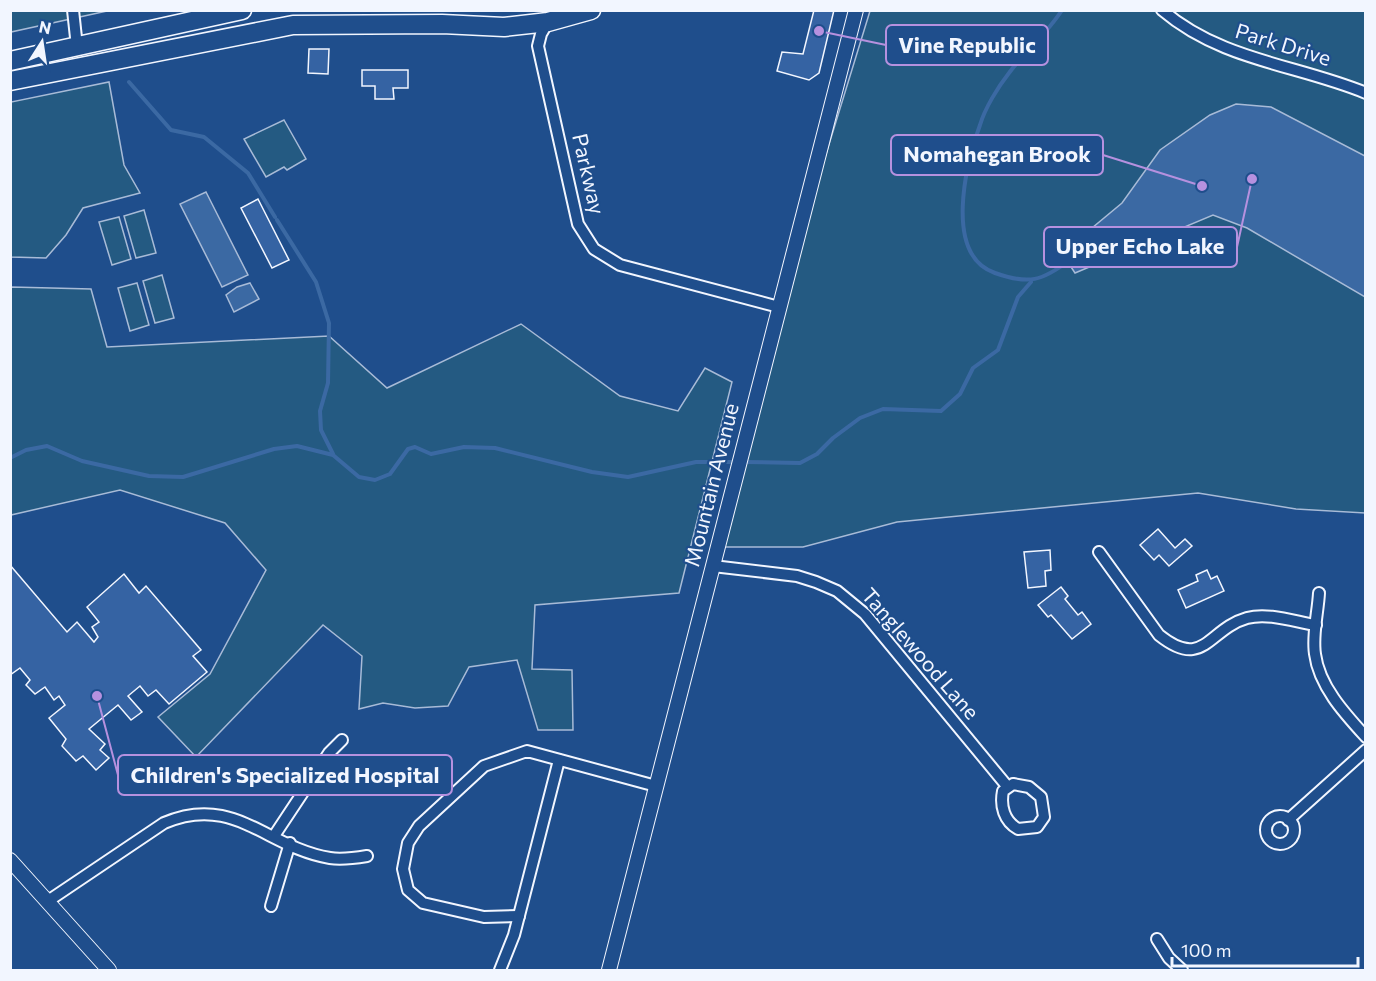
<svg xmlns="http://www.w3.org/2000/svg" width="1376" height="981" viewBox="0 0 1376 981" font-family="Commissioner,sans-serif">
	<rect width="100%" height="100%" fill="#1f4e8c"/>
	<g fill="#245a82" stroke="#a8bbd7" stroke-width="1.5">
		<polygon points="11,10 107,11 11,32"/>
		<polygon points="870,11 1365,11 1365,513 1296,509 1198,493 897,522 803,547 718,547 779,307"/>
		<polygon points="109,82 124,165 140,193 83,208 66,235 46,258 11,257 11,102"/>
		<polygon points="284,120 306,159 287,170 284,167 266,177 244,139"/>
		<polygon points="144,210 156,253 136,258 124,216"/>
		<polygon points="119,217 131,259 112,265 99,222"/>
		<polygon points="162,275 174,318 155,323 143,281"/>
		<polygon points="137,283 149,325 130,331 118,288"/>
		<polygon points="11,287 91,289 107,347 329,336 387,388 521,324 620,396 678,411 705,368 732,382 679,593 535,605 532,669 572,670 573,730 538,730 517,660 469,667 448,706 415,708 383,703 359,709 362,656 323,625 196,757 158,717 210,674 266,570 225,523 120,490 11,515"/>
	</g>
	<g fill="#3b69a3" stroke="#a8bbd7" stroke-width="1.5">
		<polygon points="1236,104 1271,107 1365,156 1365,297 1247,228 1213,215 1075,273 1062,253 1122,203 1160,150 1210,115"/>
		<polygon points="206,192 248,275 222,287 180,204"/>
		<polygon points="250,283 259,299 234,312 226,295 237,287"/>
	</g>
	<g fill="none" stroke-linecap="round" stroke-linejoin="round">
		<g stroke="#3b69a3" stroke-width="4">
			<path d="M1062,10C1047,34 1025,51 1009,73C998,87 985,108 980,125C966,164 943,255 995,273C1029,285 1042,281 1070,260"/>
			<polyline points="129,82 171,130 204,137 248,173 275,217"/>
			<polyline points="277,220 316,282 329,323 328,383 320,411 321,430 333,454"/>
			<polyline points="10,458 26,450 47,446 82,461 149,476 183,477 274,449 297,446 333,455 359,477 375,480 390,474 408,449 415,447 431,454 464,447 495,448 592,472 628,477 696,462 735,462"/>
			<polyline points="743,462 800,463 817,454 833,438 860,418 883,409 941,411 960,394 973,368 998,350 1018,297 1031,282"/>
		</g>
	</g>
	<g fill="#3563a3" stroke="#f2f6ff" stroke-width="1.5">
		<polygon points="814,10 834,10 819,73 809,80 777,71 782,52 803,54"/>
		<polygon points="309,49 329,49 328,74 308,73"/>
		<polygon points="362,70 408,70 408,88 393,88 394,99 375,99 375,86 362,86"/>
		<polygon points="258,199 289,260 272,268 241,208"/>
		<polygon points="1158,529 1175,548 1185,539 1192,546 1169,566 1159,555 1154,560 1140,545"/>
		<polygon points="1050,550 1051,570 1045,571 1046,586 1028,588 1024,552"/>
		<polygon points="10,565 67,632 77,622 94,642 98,637 92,627 99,622 87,607 124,574 139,593 146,586 201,650 193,656 207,672 169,704 156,690 148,696 140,686 128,696 142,712 131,720 118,705 89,729 105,744 100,750 109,758 96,770 83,756 76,761 62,746 66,739 49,718 65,705 59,696 54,700 45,687 35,694 26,685 30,680 20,668 10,675"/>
		<polygon points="1207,570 1211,579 1217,576 1224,591 1186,608 1178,590 1198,581 1196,575"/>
		<polygon points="1061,587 1068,596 1065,599 1078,615 1082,612 1091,624 1072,639 1051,615 1048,617 1038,605"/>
	</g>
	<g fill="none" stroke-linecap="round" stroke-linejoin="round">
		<defs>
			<g id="minor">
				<polyline points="73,10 77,47"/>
				<path d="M1162,10C1222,61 1295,64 1366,93"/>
				<polyline points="548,22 541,34 538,46 578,224 594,249 620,265 779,307"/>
				<path d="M1099,552L1159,635C1204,671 1208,629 1247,618C1268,612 1296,622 1316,625"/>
				<polyline points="713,566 797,576 816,582 837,591 865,614 1007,786"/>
				<path d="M1319,593C1318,612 1312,635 1315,654C1319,686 1345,714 1366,737"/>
				<path d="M1013,784L1029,787L1041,797L1044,817L1037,827L1018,829C1004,821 1000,806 1003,791Z"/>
				<circle cx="1280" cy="830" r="14"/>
				<polyline points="1288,820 1366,750"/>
				<polyline points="274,836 329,753 342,740"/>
				<path d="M48,901L164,823C234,793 267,848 330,858C342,860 355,858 367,856"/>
				<polyline points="271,906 290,843"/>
				<polyline points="519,916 484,917 423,903 408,890 403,869 408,843 419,826 484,766 527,751 656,786"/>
				<polyline points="1157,939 1169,958 1182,970"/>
				<polyline points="500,970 514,935 559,760"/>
			</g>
			<g id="tertiary">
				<polyline points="10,860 109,970"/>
				<polyline points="609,970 856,10"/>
			</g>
			<g id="trunk">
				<polyline points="10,61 242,10"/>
				<polyline points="10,81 293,25 442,24 504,27 548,22 591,10"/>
			</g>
		</defs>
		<use href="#minor" stroke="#f2f6ff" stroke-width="14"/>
		<use href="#tertiary" stroke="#f2f6ff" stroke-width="16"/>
		<use href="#trunk" stroke="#f2f6ff" stroke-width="21"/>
		<use href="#minor" stroke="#1f4e8c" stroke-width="10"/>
		<use href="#tertiary" stroke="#1f4e8c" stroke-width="14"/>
		<use href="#trunk" stroke="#1f4e8c" stroke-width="18"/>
	</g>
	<g text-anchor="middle" stroke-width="4.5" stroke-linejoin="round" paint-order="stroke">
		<g font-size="21" fill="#f2f6ff" stroke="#1f4e8c">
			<text transform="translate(1283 45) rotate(17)" y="7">Park Drive</text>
			<text transform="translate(588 174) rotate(77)" y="7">Parkway</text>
			<text transform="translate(712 485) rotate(-76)" y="7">Mountain Avenue</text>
			<text transform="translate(920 654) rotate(49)" y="7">Tanglewood Lane</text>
		</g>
	</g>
	<path fill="none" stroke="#b691df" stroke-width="2" d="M819 31L886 45M1202 186L1103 155M1252 179L1237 247M97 696L118 775"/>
	<g fill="#b691df" stroke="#1f4e8c" stroke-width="2">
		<circle cx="819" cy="31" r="6"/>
		<circle cx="1202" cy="186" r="6"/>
		<circle cx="1252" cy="179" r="6"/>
		<circle cx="97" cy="696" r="6"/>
	</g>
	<g fill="#1f4e8c" stroke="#b691df" stroke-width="2">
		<rect x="886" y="25" width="162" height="40" rx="6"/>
		<rect x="891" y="135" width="212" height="40" rx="6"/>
		<rect x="1044" y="227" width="193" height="40" rx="6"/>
		<rect x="118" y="755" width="334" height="40" rx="6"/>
	</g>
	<g font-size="22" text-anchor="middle" font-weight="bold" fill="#f2f6ff">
		<text x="967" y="53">Vine Republic</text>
		<text x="997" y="162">Nomahegan Brook</text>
		<text x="1140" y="254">Upper Echo Lake</text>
		<text x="285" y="783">Children's Specialized Hospital</text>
	</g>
	<rect width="1376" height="981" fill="none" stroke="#f2f6ff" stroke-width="24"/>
	<g transform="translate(42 42) rotate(12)" stroke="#1f4e8c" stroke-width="4.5" paint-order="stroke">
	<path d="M0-4.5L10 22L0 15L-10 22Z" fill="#f2f6ff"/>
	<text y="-9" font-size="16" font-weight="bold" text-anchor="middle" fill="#f2f6ff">N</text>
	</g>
	<path d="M1172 957v9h186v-9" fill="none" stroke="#f2f6ff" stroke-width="3"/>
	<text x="1181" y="957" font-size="18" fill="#f2f6ff" stroke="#1f4e8c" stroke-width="4.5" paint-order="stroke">100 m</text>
</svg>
